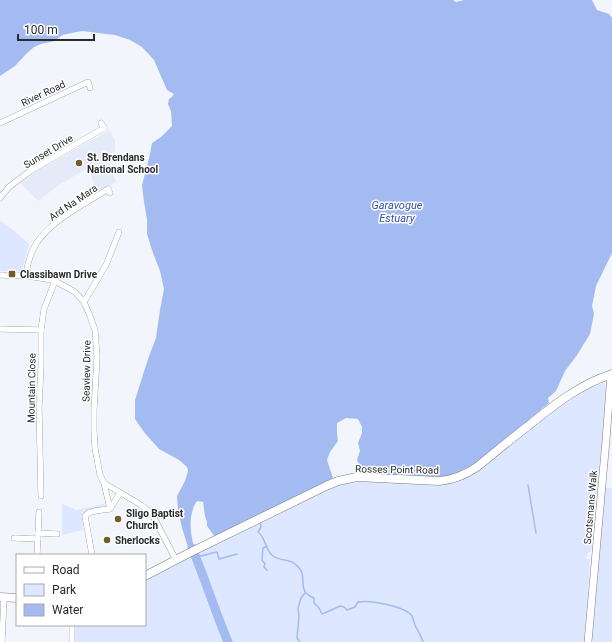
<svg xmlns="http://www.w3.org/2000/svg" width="612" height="642" viewBox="0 0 612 642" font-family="Roboto,sans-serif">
	<rect width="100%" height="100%" fill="#f2f5fc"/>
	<polygon fill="#e4eaf8" points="110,130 115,140 115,151 107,156 116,182 97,193 89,167 56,187 38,201 20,183 38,170"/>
	<g fill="#dde7ff">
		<polygon points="0,221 12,229 29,244 22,270 20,272 0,271"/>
		<polygon points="602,382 606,386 607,389 591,552 589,552 587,554 586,559 590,559 585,642 229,642 216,611 205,573 203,571 196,553 323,490 340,484 360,481 455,481 532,426 571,399 586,390"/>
		<polygon points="605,488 612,488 612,642 592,642"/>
		<polygon points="62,504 76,510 104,504 105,506 103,507 85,511 82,515 83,530 62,535"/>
		<polygon points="190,556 192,563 196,566 205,592 207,602 211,609 224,642 75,642 75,625 145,625 145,581"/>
	</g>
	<path fill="#a4bbf2" d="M0,0H453L456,2L464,0H592L597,10L609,14L612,18V253L596,286L592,306L594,314L590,334L577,355L565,371L556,391L548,398L549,403L492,450L472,465L453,475L437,477L364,474L357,460L360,451L358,443L362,433V427L358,419L346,418L337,423V432L338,441L330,452L327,460L333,478L215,537L207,526V522L205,516L203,502L197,501C188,514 190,532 194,547L189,550L182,528L178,509L177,496L185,481L188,471L187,467L179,460L159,449L144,432L135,419V400L148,359L156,338L160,310L164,289L160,271L153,253L147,234V219L144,202L142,185L147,166L150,154L152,143L161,137L172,126L171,111L168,104L169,99L172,97L174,94L167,90L154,60L142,47L130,40L115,35L82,31L62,35L55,41L41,44L34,47L26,54L15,66L0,76Z"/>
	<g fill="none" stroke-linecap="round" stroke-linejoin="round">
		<g stroke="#a4bbf2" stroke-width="1.5">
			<polyline points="528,485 536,533"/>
			<path d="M260,521L261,527L258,532C266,538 265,550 273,556C283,563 290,556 300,569C306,577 300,587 306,593C308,595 311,597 314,598V603L319,608L322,614L327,612L340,606L344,607L347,610L355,607L358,602C370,600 405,606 412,616C413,619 414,622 415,625C418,631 421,636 423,642"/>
			<polyline points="267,546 263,548 262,560 265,564 264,567 267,570"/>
			<path d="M196,556C205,557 208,553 217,552L219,559L237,554"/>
			<polyline points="300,642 297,638 299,616 298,608 301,598 305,593"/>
		</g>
		<path stroke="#a4bbf2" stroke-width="9" d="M192,548C205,579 215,611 228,642"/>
		<defs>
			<g id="minor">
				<polyline points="0,123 88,82 90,88"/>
				<polyline points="0,198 9,187 30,171 104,128 101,123"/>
				<polyline points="0,275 26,276 47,279 55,281 75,292 84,302 90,316 95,330 96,343 97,357 94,410 94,431 95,448 100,475 104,483 141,505 152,514 176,560"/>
				<path d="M26,276C27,265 30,254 36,244C50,221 85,204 108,189L110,193"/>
				<polyline points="84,302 106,265 119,232"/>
				<polyline points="0,329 41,330"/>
				<polyline points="104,483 110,509"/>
				<polyline points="41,496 39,407 41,366 41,330 44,309 55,281"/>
				<polyline points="38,533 57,534"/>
				<polyline points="14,538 38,539"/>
				<polyline points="37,555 39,512"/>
				<path d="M92,555L85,516C90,510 102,510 110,509L120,493"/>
				<polyline points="72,625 72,642"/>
				<polyline points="2,642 4,597"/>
			</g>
			<polyline id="tertiary" points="588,642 606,440 611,374"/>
			<g id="secondary">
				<path d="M145,576L189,553L326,486L338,481L357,477L439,481C454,480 465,475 477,467C494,453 511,439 528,426C554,405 580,384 612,374"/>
				<polyline points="0,597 17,598"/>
			</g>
		</defs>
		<use href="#minor" stroke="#7b7e85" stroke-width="6"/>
		<use href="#tertiary" stroke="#7b7e85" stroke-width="8"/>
		<use href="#secondary" stroke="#7b7e85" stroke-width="9"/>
		<use href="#minor" stroke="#fff" stroke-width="5.5"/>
		<use href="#tertiary" stroke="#fff" stroke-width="7"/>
		<use href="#secondary" stroke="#fff" stroke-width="8"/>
	</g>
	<g fill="#715d2c" stroke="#fff" stroke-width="1.5">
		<circle cx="79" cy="163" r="4"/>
		<rect x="8" y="270" width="8" height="8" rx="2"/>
		<circle cx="118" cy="519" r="4"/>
		<circle cx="107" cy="540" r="4"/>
	</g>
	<g text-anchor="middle" stroke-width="3" stroke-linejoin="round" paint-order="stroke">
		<g font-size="10" fill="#282a2c" stroke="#fff">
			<text transform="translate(43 93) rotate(-25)" y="4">River Road</text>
			<text transform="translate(48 151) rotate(-31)" y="4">Sunset Drive</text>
			<text transform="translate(73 202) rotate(-34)" y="4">Ard Na Mara</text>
			<text transform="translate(86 371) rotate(-89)" y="4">Seaview Drive</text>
			<text transform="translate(31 388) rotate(-89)" y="4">Mountain Close</text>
			<text transform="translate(397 469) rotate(1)" y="4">Rosses Point Road</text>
			<text transform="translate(590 507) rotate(-85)" y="4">Scotsmans Walk</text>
		</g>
		<g font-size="10" font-weight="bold" fill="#282a2c" stroke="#fff" text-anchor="start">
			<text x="87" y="161">St. Brendans<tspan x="87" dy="12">National School</tspan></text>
			<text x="20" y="278">Classibawn Drive</text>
			<text x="126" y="517">Sligo Baptist<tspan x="126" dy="12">Church</tspan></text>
			<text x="115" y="544">Sherlocks</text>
		</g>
		<g font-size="11" font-style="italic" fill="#344e9f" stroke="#fff">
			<text x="397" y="209">Garavogue<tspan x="397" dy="13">Estuary</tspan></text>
		</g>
	</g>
	<rect x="16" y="554" width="130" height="72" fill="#ffffff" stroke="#a9aaab"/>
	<rect x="24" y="567" width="20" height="6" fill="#ffffff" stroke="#a9aaab"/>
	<text x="52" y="574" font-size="12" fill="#282a2c">Road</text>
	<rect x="24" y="584" width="20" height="12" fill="#dde7ff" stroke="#a9aaab"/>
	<text x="52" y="594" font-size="12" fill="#282a2c">Park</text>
	<rect x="24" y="604" width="20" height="12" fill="#a4bbf2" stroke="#a9aaab"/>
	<text x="52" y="614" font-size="12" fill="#282a2c">Water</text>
	<path d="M18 34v6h76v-6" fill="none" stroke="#282a2c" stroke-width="2"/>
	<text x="24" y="34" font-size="12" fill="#282a2c" stroke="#ffffff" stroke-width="3" paint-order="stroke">100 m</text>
</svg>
